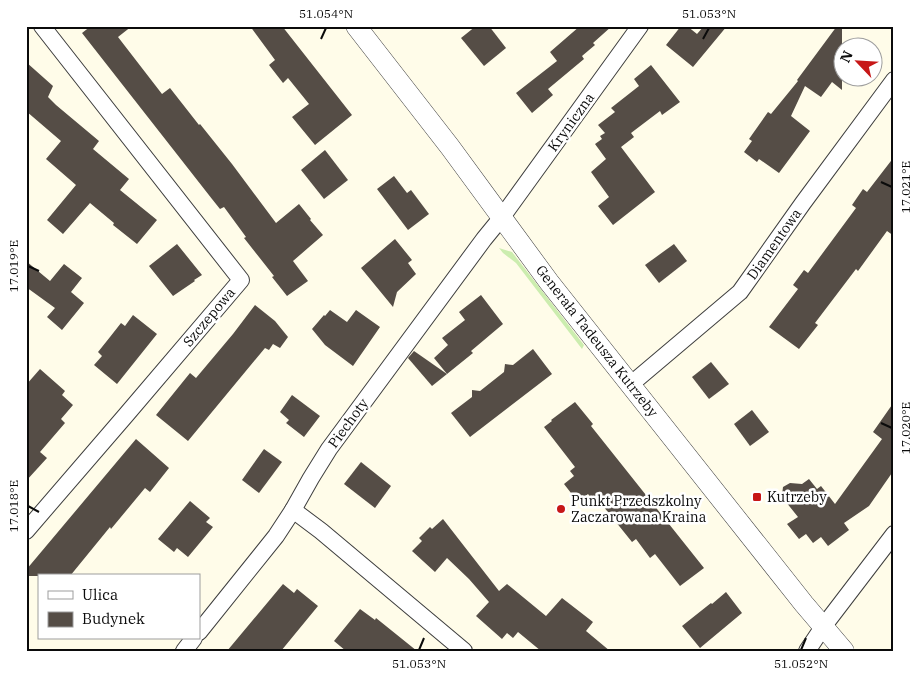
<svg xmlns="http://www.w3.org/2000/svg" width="920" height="677" viewBox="0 0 920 677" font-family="'IBM Plex Serif',serif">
	<rect width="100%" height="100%" fill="#fffce9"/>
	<polygon fill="#ccedaf" points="499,248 512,252 584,345 582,349 516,263 503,253"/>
	<g fill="#554d46">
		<polygon points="91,26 132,26 118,37 162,94 170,88 199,125 200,124 232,164 276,223 299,204 311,219 310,220 323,235 293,261 308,281 287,296 272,277 274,276 244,238 246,237 224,207 220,209 212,199 82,33"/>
		<polygon points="250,26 282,26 352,115 315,145 292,117 309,104 288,78 283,83 269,65 275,60"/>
		<polygon points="476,26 489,26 506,48 484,66 461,38"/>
		<polygon points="580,26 612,26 593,43 595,45 582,56 584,59 548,89 553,95 532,113 516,93 557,61 550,52"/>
		<polygon points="681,26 687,26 697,34 704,26 727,26 693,67 666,45"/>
		<polygon points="837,26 842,26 842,90 832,82 821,97 805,86 791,116 810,131 779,173 759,159 757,162 744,152 752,141 749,139 768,112 771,114 798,81 797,80"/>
		<polygon points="26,62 53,86 48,97 56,105 99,141 93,149 129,179 120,190 157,220 137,244 113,225 114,223 90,203 63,234 47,220 76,185 46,159 61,141 26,111"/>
		<polygon points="651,65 680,102 662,115 660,111 631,133 634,137 621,147 655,192 613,225 598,206 609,197 591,172 606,159 595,144 602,139 600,136 605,133 598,125 615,112 611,108 639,86 634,79"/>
		<polygon points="325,150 348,180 324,199 301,170"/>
		<polygon points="894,157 894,236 887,231 858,271 856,269 815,323 818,325 799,349 769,327 798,289 793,285 804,270 808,273 856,208 852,205 863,189 867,192"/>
		<polygon points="394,176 407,193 411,190 429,214 408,230 377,189"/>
		<polygon points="395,239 412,260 408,263 416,274 397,292 393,307 361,268"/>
		<polygon points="177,244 202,275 194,280 195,281 173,296 149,266"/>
		<polygon points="674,244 687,261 659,283 645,265"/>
		<polygon points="26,261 50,281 64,264 82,278 71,292 84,303 62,330 47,317 55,308 26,287"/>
		<polygon points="481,295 503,324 471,351 473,353 447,374 434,358 448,345 442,338 465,320 459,312"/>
		<polygon points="255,305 275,321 288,337 280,348 273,344 269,350 265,348 188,441 156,415 190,373 196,378 233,334"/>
		<polygon points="330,310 347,322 356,310 380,327 353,366 325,345 312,329 324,315 325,316"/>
		<polygon points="133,315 157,334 117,384 94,365 102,356 98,352 110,337 121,323 125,326"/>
		<polygon points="533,349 552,374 470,437 451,413 472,397 472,390 480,391 504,372 505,364 513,365"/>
		<polygon points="414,351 447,374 432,386 408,358"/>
		<polygon points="711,362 729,384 709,399 692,377"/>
		<polygon points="40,369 65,391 62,395 73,405 61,419 65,423 40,452 47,458 26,481 26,385"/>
		<polygon points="292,395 320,416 304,437 286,423 289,420 280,412"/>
		<polygon points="575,402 593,424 591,426 704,568 680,586 655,554 650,558 636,539 632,542 595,496 592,499 588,494 578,502 564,484 574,476 570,471 575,467 544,427 552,421 551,420"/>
		<polygon points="894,402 894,470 869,506 844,523 849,530 828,546 821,537 813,543 806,534 799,539 787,524 798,517 786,502 782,495 783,487 790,483 802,484 809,479 817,489 821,486 835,504 882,439 873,432"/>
		<polygon points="752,410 769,432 750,446 734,424"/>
		<polygon points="136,439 169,468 150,492 145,488 111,529 110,527 70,576 26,576 26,570"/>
		<polygon points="264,449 282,462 259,493 242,480"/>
		<polygon points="361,462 391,486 375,508 344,484"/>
		<polygon points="190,501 210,518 206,522 213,527 188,557 177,548 174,552 158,539"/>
		<polygon points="443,519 499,591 507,584 546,616 562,598 593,622 586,631 610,651 541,651 518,632 513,638 507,633 502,639 476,616 489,602 469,579 447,558 435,572 412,551 422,541 419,538 430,527 432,529"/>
		<polygon points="283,584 294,593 297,589 318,606 281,651 227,651"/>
		<polygon points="726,592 742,613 700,648 682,626 711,603 712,604"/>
		<polygon points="360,609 375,620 376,618 417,651 346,651 334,641"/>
	</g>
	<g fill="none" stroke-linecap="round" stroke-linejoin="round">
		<defs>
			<g id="minor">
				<polyline points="630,385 740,292 803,203 894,80"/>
				<polyline points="293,510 321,531 464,651"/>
				<polyline points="26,531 126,415 241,280 42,26"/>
				<polyline points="199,632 276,536 293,510 311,478 329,449 484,239 502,217 640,26"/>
				<polyline points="184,651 194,638"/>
				<polyline points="807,651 823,627 894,534"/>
			</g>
			<polyline id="tertiary" points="356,26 450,147 549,282 804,604 844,651"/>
		</defs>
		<use href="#minor" stroke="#3e3e3e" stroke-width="18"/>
		<use href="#tertiary" stroke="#3e3e3e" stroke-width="21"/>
		<use href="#minor" stroke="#fff" stroke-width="16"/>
		<use href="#tertiary" stroke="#fff" stroke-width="20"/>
	</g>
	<path fill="none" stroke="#0b0b0b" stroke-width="2" d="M321,39L326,28M703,39L709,28M881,182L892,187M28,266L39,271M881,423L892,428M28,506L39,512M419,650L424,638M801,650L806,638"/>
	<g fill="#c71717" stroke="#fff" stroke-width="2">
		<rect x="752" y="492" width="10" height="10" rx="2.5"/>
		<circle cx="561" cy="509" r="5"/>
	</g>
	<g text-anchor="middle" stroke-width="5" stroke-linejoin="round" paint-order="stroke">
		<g font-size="14" fill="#0b0b0b" stroke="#fff">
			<text transform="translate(571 122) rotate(-54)" y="5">Kryniczna</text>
			<text transform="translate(774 244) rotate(-55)" y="5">Diamentowa</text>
			<text transform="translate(209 317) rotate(-50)" y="5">Szczepowa</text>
			<text transform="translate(597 341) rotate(52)" y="5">Generała Tadeusza Kutrzeby</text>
			<text transform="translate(348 423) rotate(-54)" y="5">Piechoty</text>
		</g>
		<g font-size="14" fill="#0b0b0b" stroke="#fff" text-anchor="start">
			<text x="767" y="502">Kutrzeby</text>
			<text x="571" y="506">Punkt Przedszkolny<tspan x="571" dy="16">Zaczarowana Kraina</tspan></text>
		</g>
	</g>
	<rect width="920" height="677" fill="none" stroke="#ffffff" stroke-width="55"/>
	<rect x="38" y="574" width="162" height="65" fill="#ffffff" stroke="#9d9d9d"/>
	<rect x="48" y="591" width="25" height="8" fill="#ffffff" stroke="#9d9d9d"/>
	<text x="82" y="600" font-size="15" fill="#0b0b0b">Ulica</text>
	<rect x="48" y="612" width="25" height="15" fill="#554d46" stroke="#9d9d9d"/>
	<text x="82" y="624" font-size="15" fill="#0b0b0b">Budynek</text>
	<g transform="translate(858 62) rotate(295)"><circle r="24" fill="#ffffff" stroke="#9d9d9d"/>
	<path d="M0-4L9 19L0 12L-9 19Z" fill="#c71717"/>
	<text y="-8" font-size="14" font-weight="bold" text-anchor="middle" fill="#0b0b0b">N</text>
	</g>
	<rect x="28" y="28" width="864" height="622" fill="none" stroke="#0b0b0b" stroke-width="2"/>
	<g font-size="12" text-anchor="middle" fill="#0b0b0b">
		<text x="326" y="18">51.054°N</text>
		<text x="709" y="18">51.053°N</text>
		<text transform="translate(906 187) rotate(-90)" y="4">17.021°E</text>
		<text transform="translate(14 266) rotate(-90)" y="4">17.019°E</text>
		<text transform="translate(906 428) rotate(-90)" y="4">17.020°E</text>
		<text transform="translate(14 506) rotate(-90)" y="4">17.018°E</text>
		<text x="419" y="668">51.053°N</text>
		<text x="801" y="668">51.052°N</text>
	</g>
</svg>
